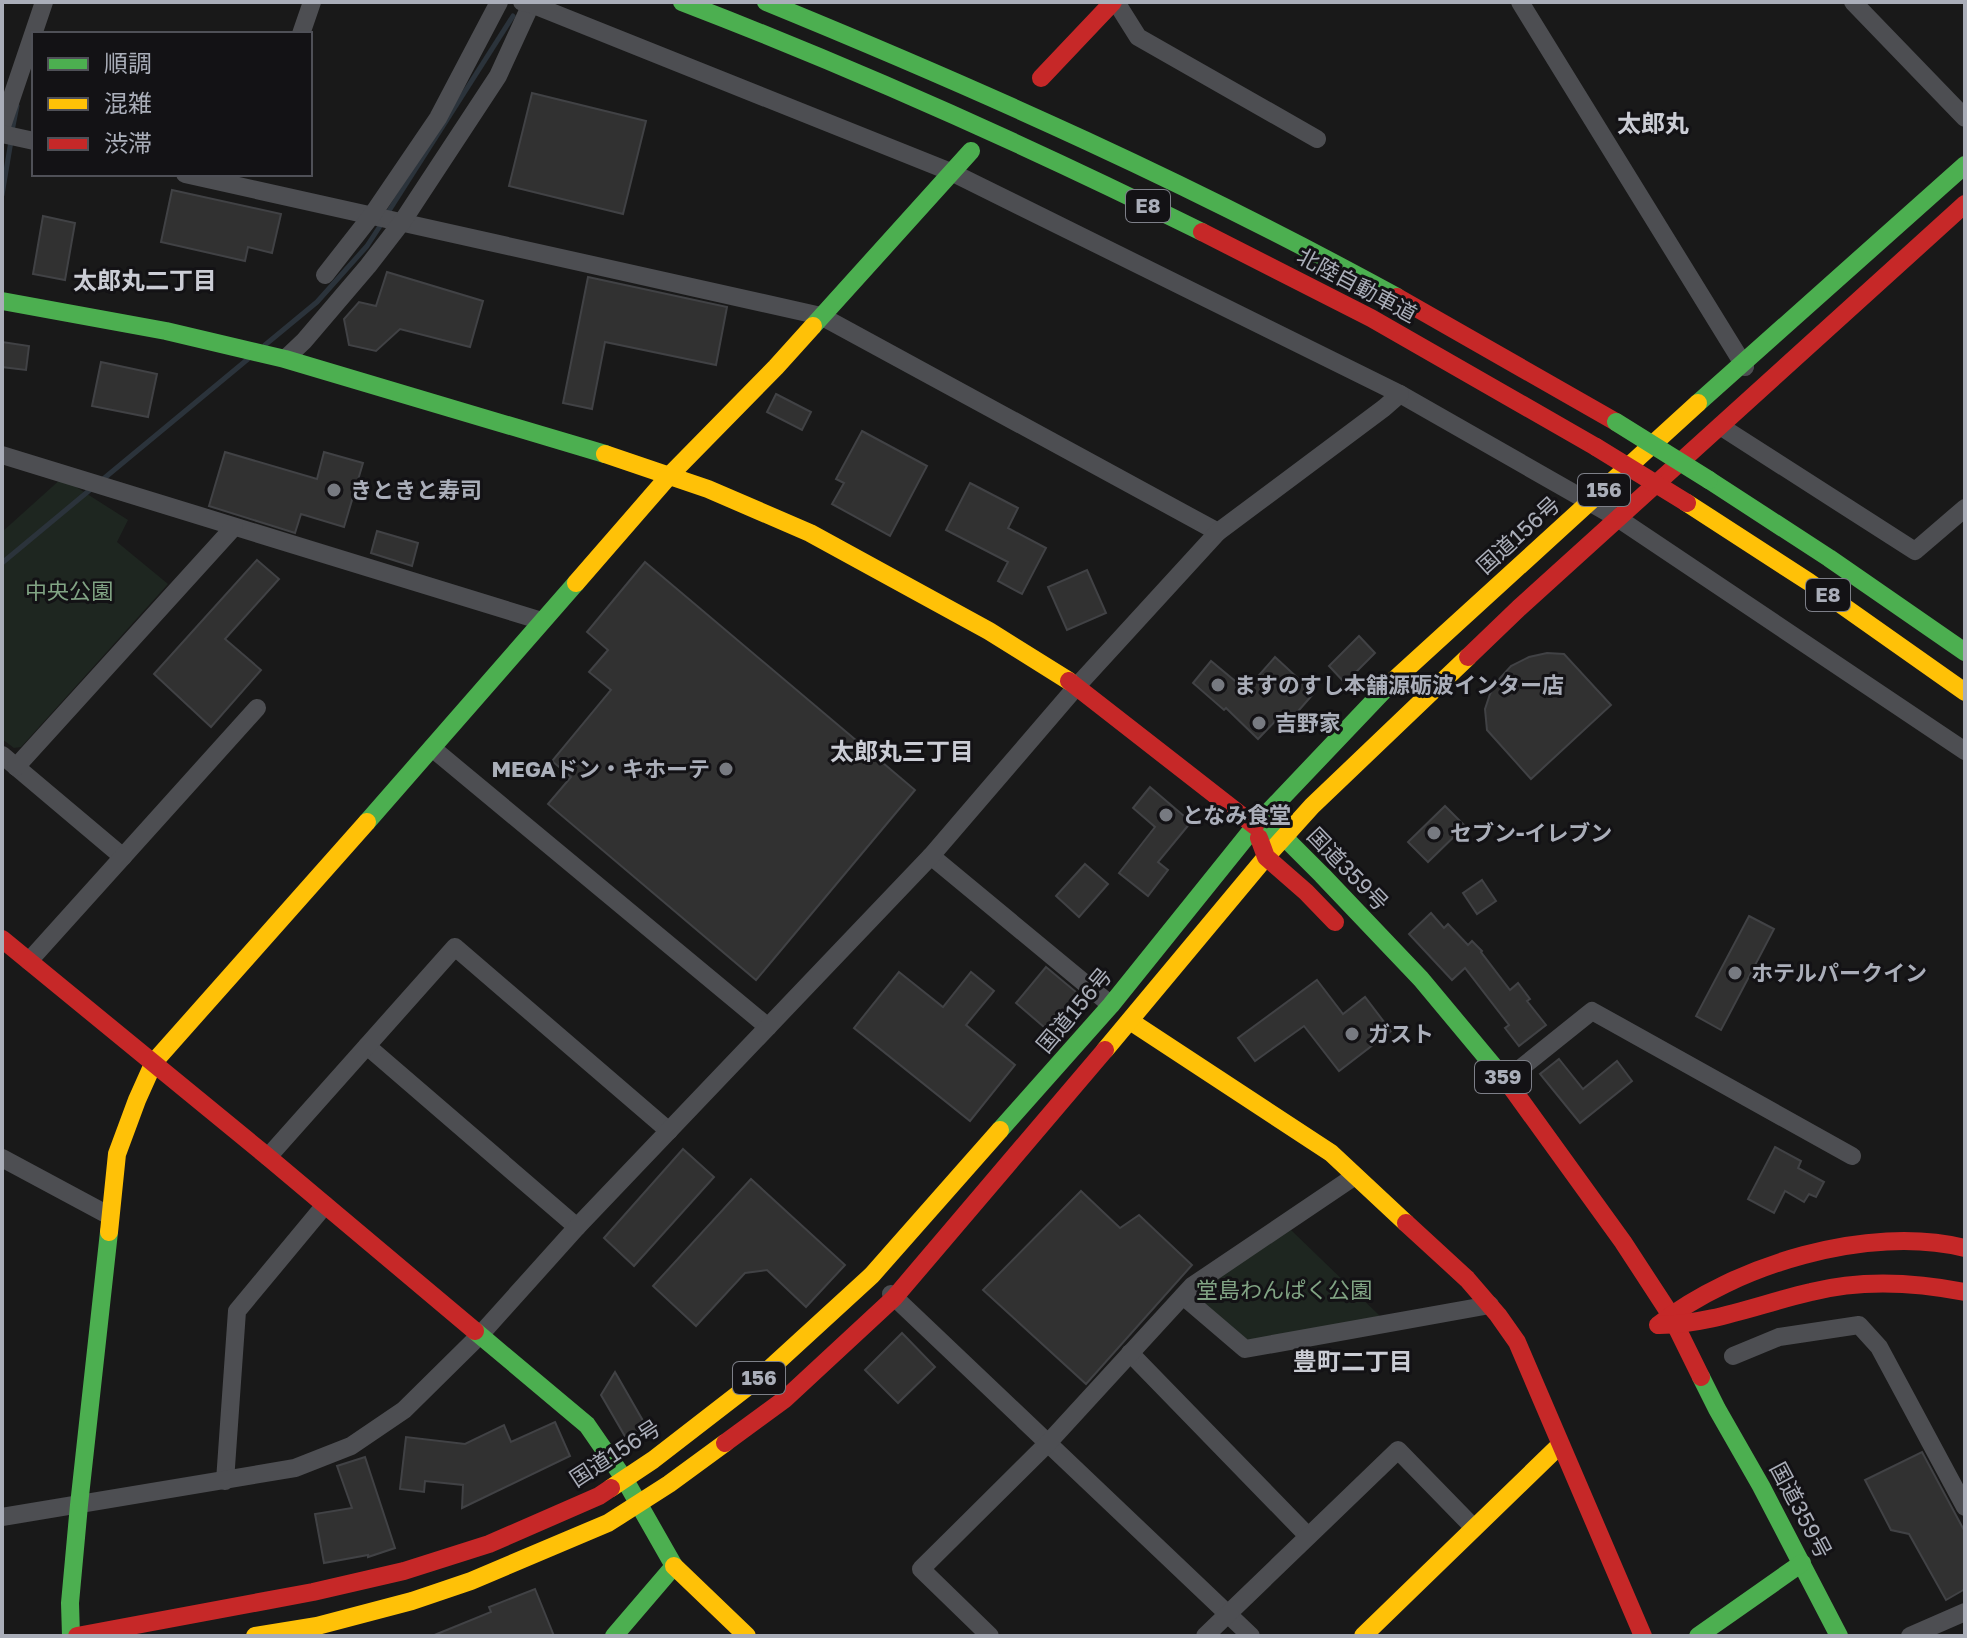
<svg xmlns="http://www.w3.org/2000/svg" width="1967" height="1638" viewBox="0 0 1967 1638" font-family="'Golos Text','Noto Sans JP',sans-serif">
	<rect width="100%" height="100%" fill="#191919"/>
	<g fill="#1e2620">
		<polygon points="62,478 128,520 117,542 168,584 21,747 14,748 2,739 2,532"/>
		<polygon points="1291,1230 1380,1316 1246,1345 1190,1295"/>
	</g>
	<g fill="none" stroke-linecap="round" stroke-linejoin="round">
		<g stroke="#2b333b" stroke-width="5">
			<polyline points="12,131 17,106"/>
			<polyline points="2,195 11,141"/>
			<polyline points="387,214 513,16"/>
			<polyline points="265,345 317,302 367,246 382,223"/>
			<polyline points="102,480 248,359"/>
			<polyline points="2,563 91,489"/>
		</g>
	</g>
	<g fill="#313131" stroke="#414245" stroke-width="2">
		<polygon points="532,93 646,121 623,214 509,186"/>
		<polygon points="172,190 281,214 272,253 248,247 245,261 161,242"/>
		<polygon points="43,216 75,223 65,280 33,274"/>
		<polygon points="387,272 483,301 470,347 400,329 376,351 349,345 344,319 359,302 376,306"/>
		<polygon points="588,277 727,307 716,365 605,342 592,409 563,403"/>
		<polygon points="2,342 29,346 26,370 2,367"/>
		<polygon points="101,362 157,374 148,417 92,406"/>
		<polygon points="776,394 811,412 802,430 767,412"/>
		<polygon points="862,431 927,466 890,536 832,504 844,483 836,479"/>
		<polygon points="225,452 317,479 324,452 363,463 344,527 301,514 295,533 209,506"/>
		<polygon points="970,483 1018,508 1008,528 1046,548 1022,594 998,581 1008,562 946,530"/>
		<polygon points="377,531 418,543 412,566 371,553"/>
		<polygon points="257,560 279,579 225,639 261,670 211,727 154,674"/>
		<polygon points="645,562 915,790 756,980 548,804 571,777 552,761 611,690 589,672 608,650 587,632"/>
		<polygon points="1087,570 1106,613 1067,630 1048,587"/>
		<polygon points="1359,636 1375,653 1345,683 1329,666"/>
		<polygon points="1547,653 1564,654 1611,705 1531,779 1487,730 1485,709 1490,694 1500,678 1511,666 1529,657"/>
		<polygon points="1275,657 1314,693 1293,717 1286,710 1258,739 1226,708 1224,710 1193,683 1211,661 1246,690"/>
		<polygon points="1150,787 1191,822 1158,862 1168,870 1148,896 1119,873 1155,827 1133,808"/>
		<polygon points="1445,806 1465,826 1428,862 1408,842"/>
		<polygon points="1085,864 1108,884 1079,917 1056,896"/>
		<polygon points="1482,880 1496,901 1477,914 1463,893"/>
		<polygon points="1431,913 1444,928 1448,924 1468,945 1472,941 1482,951 1481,952 1510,990 1518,983 1530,999 1527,1001 1546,1025 1519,1046 1505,1028 1509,1025 1465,968 1452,980 1409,934"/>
		<polygon points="1749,916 1774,929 1721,1030 1696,1016"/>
		<polygon points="1046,967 1082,997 1051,1033 1016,1003"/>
		<polygon points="899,972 943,1007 971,972 994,991 966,1025 1015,1065 970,1121 854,1028"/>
		<polygon points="1317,980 1343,1014 1365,997 1391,1031 1339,1071 1304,1026 1255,1061 1238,1038"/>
		<polygon points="1559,1059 1583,1089 1617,1061 1632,1081 1580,1123 1540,1074"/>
		<polygon points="1775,1147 1801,1161 1798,1168 1824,1182 1816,1197 1809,1194 1804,1202 1785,1191 1774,1213 1748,1199"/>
		<polygon points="683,1149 714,1177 634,1266 604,1238"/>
		<polygon points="751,1179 845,1265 806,1307 767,1270 745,1273 696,1326 653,1286"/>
		<polygon points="1081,1191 1120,1228 1139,1215 1192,1265 1086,1384 983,1290"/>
		<polygon points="902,1333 935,1367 898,1403 865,1370"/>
		<polygon points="615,1372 646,1426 626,1438 601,1395"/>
		<polygon points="555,1422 570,1456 462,1508 463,1485 425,1481 424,1492 400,1489 406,1437 465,1444 504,1425 511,1442"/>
		<polygon points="1922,1452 1965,1532 1965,1589 1946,1600 1909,1534 1891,1530 1865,1480"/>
		<polygon points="365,1457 395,1548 368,1557 368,1555 324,1563 315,1514 352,1508 337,1466"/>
		<polygon points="535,1589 554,1636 432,1636 491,1612 489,1607"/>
	</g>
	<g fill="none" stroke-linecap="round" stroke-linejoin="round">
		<g stroke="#4d4e52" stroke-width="18">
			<polyline points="1116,2 1138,37 1317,139"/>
			<polyline points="1520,2 1745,367"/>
			<polyline points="1853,2 1965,118"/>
			<polyline points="301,34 312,2"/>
			<polyline points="2,126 44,2"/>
			<polyline points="2,134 34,141"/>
			<polyline points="185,174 821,316 1218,532"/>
			<polyline points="325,275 372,215 438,118 499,2"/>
			<polyline points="285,359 304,341 368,266 402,222 498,76 532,2"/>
			<polyline points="1400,394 1619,519 1965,751"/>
			<polyline points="1720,426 1915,551 1965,508"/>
			<polyline points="2,455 542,621"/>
			<polyline points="432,748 768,1027"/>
			<polyline points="2,755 123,857"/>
			<polyline points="16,767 234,527"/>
			<polyline points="931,856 1111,1005"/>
			<polyline points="29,961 257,708"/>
			<polyline points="367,1046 577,1227"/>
			<polyline points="1506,1080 1592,1011 1852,1156"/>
			<polyline points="268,1157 455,947 669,1131"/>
			<polyline points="2,1158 110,1216"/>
			<polyline points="891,1294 1251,1636"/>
			<polyline points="1183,1296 1245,1349 1490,1305"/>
			<polyline points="1130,1353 1308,1536"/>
			<polyline points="1733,1356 1779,1337 1859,1325 1879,1347 1965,1507"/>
			<polyline points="225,1481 237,1311 325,1205"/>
			<polyline points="2,1517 295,1468 351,1446 404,1410 480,1335 577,1227 931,856 1077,686 1218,532 1384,408 1400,394 951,172 531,4 522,2"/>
			<polyline points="990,1636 921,1569 1048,1443 1192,1286 1355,1176"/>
			<polyline points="1205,1636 1398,1450 1474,1528"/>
			<polyline points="1910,1636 1965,1612"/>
		</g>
		<g stroke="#4caf50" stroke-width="18">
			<path d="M682,2C859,70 1032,148 1202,232"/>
			<path d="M766,2C981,90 1193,185 1397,297"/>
			<polyline points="2,301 166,331 285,359 605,454"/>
			<polyline points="813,326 971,151"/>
			<polyline points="1698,403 1965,165"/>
			<polyline points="1709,480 1829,558 1965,652"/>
			<polyline points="367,822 576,583"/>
			<polyline points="1263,829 1284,837 1322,875 1421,979 1511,1087"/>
			<polyline points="1000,1130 1111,1005 1255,826 1391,683"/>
			<polyline points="475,1331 587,1425 625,1480 674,1566 614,1636"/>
			<polyline points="1701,1377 1717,1409 1761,1486 1839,1636"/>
			<polyline points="71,1636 70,1603 79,1505 109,1232"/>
			<polyline points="1698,1636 1802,1563"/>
		</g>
		<g stroke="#ffc107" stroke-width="18">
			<polyline points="605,454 708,489 810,533 989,631 1069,681"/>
			<polyline points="1687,503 1809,582 1965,692"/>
			<polyline points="576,583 669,476 776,367 813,326"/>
			<polyline points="1391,683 1698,403"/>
			<polyline points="1130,1021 1331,1153 1406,1223"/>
			<polyline points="1105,1050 1266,857 1312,806 1468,657"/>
			<polyline points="109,1232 117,1154 137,1100 154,1062 367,822"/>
			<polyline points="611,1488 653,1460 764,1374 872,1275 1000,1130"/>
			<polyline points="674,1566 747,1636"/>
			<polyline points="255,1636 317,1626 412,1601 471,1581 608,1523 669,1484 725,1443"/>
			<polyline points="1363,1636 1560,1445"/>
		</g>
		<g stroke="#c62828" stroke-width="18">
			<polyline points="1041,78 1113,2"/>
			<polyline points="1202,232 1371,318 1596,447"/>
			<polyline points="1397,297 1616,422"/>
			<polyline points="1468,657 1519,608 1965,204"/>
			<polyline points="1069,681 1255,826"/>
			<polyline points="1259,838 1266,857 1306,892 1335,922"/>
			<polyline points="2,939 268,1157 475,1331"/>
			<polyline points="1511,1087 1623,1242 1670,1314 1701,1377"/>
			<polyline points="1406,1223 1467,1279 1498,1315 1517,1342 1643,1636"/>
			<path d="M1658,1325C1735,1265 1868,1224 1965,1248"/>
			<path d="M1659,1325C1712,1324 1759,1304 1811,1292C1862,1279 1914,1282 1965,1292"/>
			<polyline points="725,1443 785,1399 894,1298 1105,1050"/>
			<polyline points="77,1636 313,1592 404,1571 489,1544 599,1496 611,1488"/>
		</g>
		<polyline stroke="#4caf50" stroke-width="18" points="1616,422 1709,480"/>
		<polyline stroke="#c62828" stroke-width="18" points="1596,447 1687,503"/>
	</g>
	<g fill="#777a81" stroke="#131215" stroke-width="3">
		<circle cx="334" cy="490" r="8"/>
		<circle cx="1218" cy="685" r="8"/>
		<circle cx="1259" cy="723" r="8"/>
		<circle cx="726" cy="769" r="8"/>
		<circle cx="1166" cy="815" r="8"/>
		<circle cx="1434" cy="833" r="8"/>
		<circle cx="1735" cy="973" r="8"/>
		<circle cx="1352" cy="1034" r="8"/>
	</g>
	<g text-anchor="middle" stroke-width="6" stroke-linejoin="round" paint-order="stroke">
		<g fill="#131215" stroke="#7d7f88" stroke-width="2">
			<rect x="1126" y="190" width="44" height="32" rx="6"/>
			<rect x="1578" y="474" width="52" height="32" rx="6"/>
			<rect x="1806" y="579" width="44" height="32" rx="6"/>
			<rect x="1475" y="1061" width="56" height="32" rx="6"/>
			<rect x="733" y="1362" width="52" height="32" rx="6"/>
		</g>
		<g font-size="20" font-weight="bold" fill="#aaaeb9">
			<text x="1148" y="213">E8</text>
			<text x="1604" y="497">156</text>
			<text x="1828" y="602">E8</text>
			<text x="1503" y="1084">359</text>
			<text x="759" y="1385">156</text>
		</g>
		<g font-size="22" fill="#aaaeb9" stroke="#131215">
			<text transform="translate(1357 285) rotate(28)" y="8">北陸自動車道</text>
			<text transform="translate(1518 535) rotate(-42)" y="8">国道156号</text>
			<text transform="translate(1348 869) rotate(46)" y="8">国道359号</text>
			<text transform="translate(1074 1010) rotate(-50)" y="8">国道156号</text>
			<text transform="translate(615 1453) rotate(-33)" y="8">国道156号</text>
			<text transform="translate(1801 1510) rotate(62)" y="8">国道359号</text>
		</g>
		<g font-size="22" font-weight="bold" fill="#aaaeb9" stroke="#131215" text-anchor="start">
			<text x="350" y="498">きときと寿司</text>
			<text x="1234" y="693">ますのすし本舗源砺波インター店</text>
			<text x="1275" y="731">吉野家</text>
			<text x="710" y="777" text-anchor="end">MEGAドン・キホーテ</text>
			<text x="1182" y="823">となみ食堂</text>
			<text x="1450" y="841">セブン-イレブン</text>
			<text x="1751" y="981">ホテルパークイン</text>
			<text x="1368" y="1042">ガスト</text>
		</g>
		<g font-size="22" fill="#81a484" stroke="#131215">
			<text x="69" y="599">中央公園</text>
			<text x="1284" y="1298">堂島わんぱく公園</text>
		</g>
		<g font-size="24" font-weight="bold" fill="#cbcdd5" stroke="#131215">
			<text x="1653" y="132">太郎丸</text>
			<text x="145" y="289">太郎丸二丁目</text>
			<text x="902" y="760">太郎丸三丁目</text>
			<text x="1353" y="1370">豊町二丁目</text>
		</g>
	</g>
	<rect width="1967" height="1638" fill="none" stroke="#aaaeb9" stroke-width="8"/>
	<rect x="32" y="32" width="280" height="144" fill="#131215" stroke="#4f5057" stroke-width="2"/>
	<rect x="48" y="58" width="40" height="12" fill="#4caf50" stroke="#4f5057" stroke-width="2"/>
	<text x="104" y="72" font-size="24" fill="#aaaeb9">順調</text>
	<rect x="48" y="98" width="40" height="12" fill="#ffc107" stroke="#4f5057" stroke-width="2"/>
	<text x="104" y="112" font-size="24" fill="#aaaeb9">混雑</text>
	<rect x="48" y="138" width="40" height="12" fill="#c62828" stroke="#4f5057" stroke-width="2"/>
	<text x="104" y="152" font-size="24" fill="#aaaeb9">渋滞</text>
</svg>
